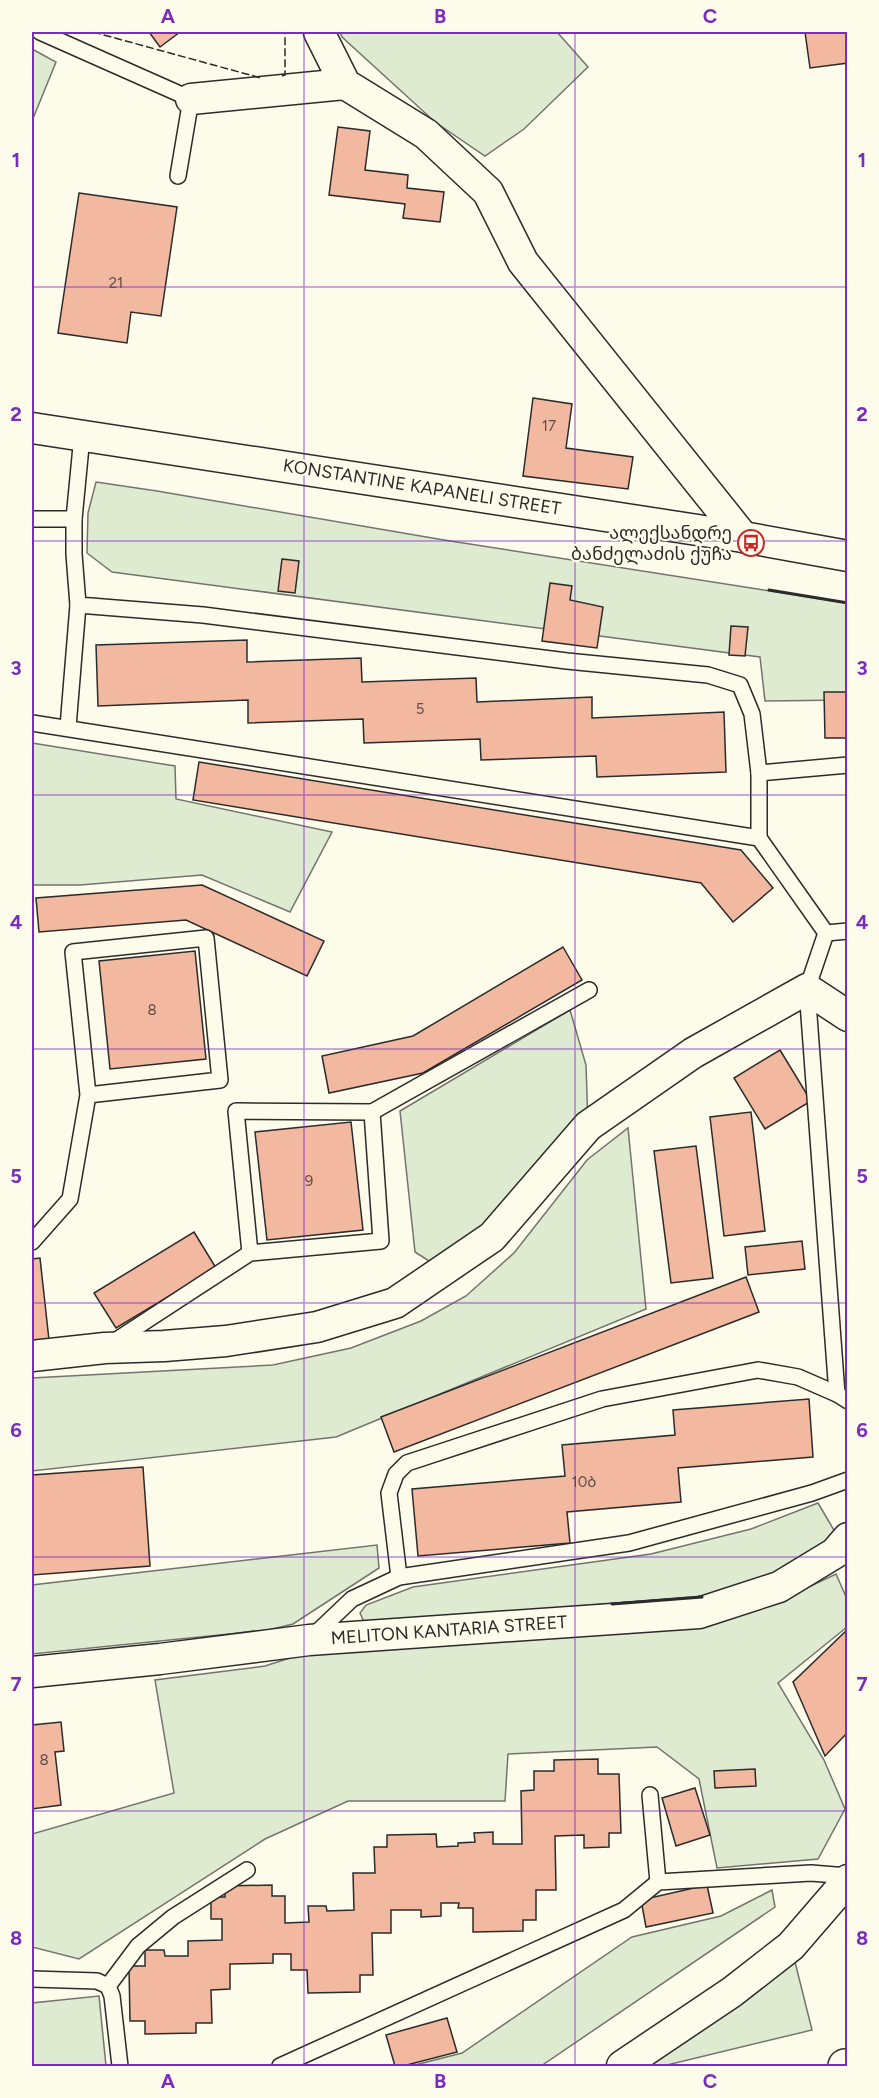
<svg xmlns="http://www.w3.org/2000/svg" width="879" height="2098" viewBox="0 0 879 2098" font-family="Figtree,'Noto Sans Georgian',sans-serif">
	<rect width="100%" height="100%" fill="#fdfbea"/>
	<g fill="#deebd1" stroke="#74746e" stroke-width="1.5">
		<polygon points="340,32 557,32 588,67 524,129 485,156 435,122 342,37"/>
		<polygon points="32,49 56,62 32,121"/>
		<polygon points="96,482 157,491 444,540 847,603 847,700 765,701 760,657 112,572 87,553 88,513"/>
		<polygon points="32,743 175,766 176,799 332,832 290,912 202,875 80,885 32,885"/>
		<polygon points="570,1010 586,1065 588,1126 443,1270 415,1252 400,1111"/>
		<polygon points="628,1128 646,1309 336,1437 32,1471 32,1378 273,1365 351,1348 421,1321 466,1296 514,1253 587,1160"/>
		<polygon points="818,1503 838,1537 800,1562 728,1594 383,1622 364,1622 360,1613 366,1605 413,1587 651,1554 751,1529"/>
		<polygon points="377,1545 379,1568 293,1624 268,1630 32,1654 32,1585"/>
		<polygon points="836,1574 847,1599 847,1627 778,1683 824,1760 845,1809 818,1859 717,1868 699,1779 657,1747 508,1754 505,1801 348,1801 265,1839 79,1959 32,1947 32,1834 174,1793 155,1680 265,1666 296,1656 775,1603"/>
		<polygon points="772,1890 775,1907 541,2066 411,2066 462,2053 632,1937 721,1916"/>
		<polygon points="791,1946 812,2030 663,2066 649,2066 732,1992"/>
		<polygon points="99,1996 106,2066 32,2066 32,2003"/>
	</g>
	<g fill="#f2b8a0" stroke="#2b2b2b" stroke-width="1.5">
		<polygon points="149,32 180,32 160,47"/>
		<polygon points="805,32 848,32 848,63 810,68"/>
		<polygon points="338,127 370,131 365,170 408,175 407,188 444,192 440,222 403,218 405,204 329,195"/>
		<polygon points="79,193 177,207 161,316 131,312 127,343 58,333"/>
		<polygon points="533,398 572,404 566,448 633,457 628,489 523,476"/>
		<polygon points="282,559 299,561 295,593 278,591"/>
		<polygon points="550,583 572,586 570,600 603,607 597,648 542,641"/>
		<polygon points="731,626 748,627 745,656 729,655"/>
		<polygon points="247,640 247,662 361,658 362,682 476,678 477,702 592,697 592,718 724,712 726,772 597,777 596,756 481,760 480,739 364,743 363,719 248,723 248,700 98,706 96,645"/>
		<polygon points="824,692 848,692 848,738 825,738"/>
		<polygon points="199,762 741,850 773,888 733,922 701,883 193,800"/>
		<polygon points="202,885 324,941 307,976 186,920 39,932 36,898"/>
		<polygon points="563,947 582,980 423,1073 329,1093 322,1056 413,1036"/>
		<polygon points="195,951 206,1059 110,1069 99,961"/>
		<polygon points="780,1050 811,1101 765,1129 734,1078"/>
		<polygon points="751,1112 765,1231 724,1236 710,1117"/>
		<polygon points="351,1122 363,1230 267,1240 255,1132"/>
		<polygon points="696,1146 713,1278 671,1283 654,1151"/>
		<polygon points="194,1232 216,1268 116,1328 94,1293"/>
		<polygon points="802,1241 805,1269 748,1275 745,1247"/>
		<polygon points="40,1258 49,1340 32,1342 32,1259"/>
		<polygon points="746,1277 759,1312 394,1452 381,1417"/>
		<polygon points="809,1399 813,1457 678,1468 681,1502 567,1512 570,1543 418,1556 412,1489 565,1476 562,1445 675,1435 673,1410"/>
		<polygon points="143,1467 150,1566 32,1575 32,1475"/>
		<polygon points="848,1629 848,1732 825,1756 793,1682"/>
		<polygon points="61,1722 64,1751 55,1752 61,1805 32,1809 32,1725"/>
		<polygon points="598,1759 598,1774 619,1774 621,1833 609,1833 609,1847 584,1848 584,1835 555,1836 556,1890 536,1890 536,1920 523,1920 523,1931 473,1932 473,1908 458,1908 459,1903 441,1903 441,1916 421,1917 421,1910 391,1910 391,1933 372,1933 373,1975 360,1975 360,1992 308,1993 307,1970 291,1970 291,1954 273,1954 273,1963 230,1964 230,1989 211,1990 212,2023 196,2023 196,2033 145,2034 145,2021 130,2021 129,1966 145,1966 145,1950 164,1950 165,1956 188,1956 188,1941 222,1940 222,1919 211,1919 211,1897 225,1897 225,1886 272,1885 272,1896 285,1896 285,1923 309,1922 308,1906 326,1906 327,1911 354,1910 353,1873 375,1873 374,1847 387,1847 387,1835 436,1834 437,1847 458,1846 458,1843 475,1842 474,1833 493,1832 493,1844 522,1844 521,1791 534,1790 534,1771 554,1771 554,1760"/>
		<polygon points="755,1769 756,1786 715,1788 714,1771"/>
		<polygon points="695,1788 710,1835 676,1846 662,1798"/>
		<polygon points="707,1885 713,1913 646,1927 641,1900"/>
		<polygon points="447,2018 457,2052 403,2066 395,2066 386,2035"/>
	</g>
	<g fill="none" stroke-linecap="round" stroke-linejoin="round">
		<defs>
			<g id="service">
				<polyline points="40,32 191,99 178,176"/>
				<polyline points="82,436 74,519 74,554 78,605 203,615 567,661 708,675 740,685 752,714 759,773 759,838"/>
				<polyline points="32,519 74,519"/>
				<polyline points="32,723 759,838 826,933 807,989 837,1394 848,1401"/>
				<polyline points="68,727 78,605"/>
				<polyline points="759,773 848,765"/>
				<polyline points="826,933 848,931"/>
				<polyline points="372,1112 589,990"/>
				<polyline points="32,1242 70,1199 88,1095 73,952 206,938 220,1080 88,1095"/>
				<polyline points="112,1343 250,1253 381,1241 372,1112 236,1111 250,1253"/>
				<polyline points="399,1577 389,1493 396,1474 407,1463 602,1399 758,1370 798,1377 837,1394"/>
				<polyline points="311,1638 352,1599 399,1577 629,1543 812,1493 848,1480"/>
				<polyline points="650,1795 658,1882"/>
				<polyline points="32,1979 97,1981 108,1986 112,1996 120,2066"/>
				<polyline points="108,1986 138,1946 173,1917 247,1870"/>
				<polyline points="280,2066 624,1910 658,1882 811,1873 848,1876"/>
			</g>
			<g id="minor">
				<polyline points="319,32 345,84 426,134 488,192 523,262 743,537"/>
				<polyline points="191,99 345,84"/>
				<polyline points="32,428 743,537 848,556"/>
				<polyline points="32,1356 105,1348 164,1346 226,1341 317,1327 395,1303 492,1237 588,1126 693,1053 807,989 848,1016"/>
				<polyline points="32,1672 160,1659 309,1640 699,1613 779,1587 835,1553 848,1538"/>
				<polyline points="622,2066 732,1992 791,1946 848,1880"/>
			</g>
			<polyline id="secondary" points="845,2066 848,2066"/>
		</defs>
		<use href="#service" stroke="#2b2b2b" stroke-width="18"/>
		<use href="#minor" stroke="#2b2b2b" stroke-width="33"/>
		<use href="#secondary" stroke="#2b2b2b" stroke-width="36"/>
		<use href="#service" stroke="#fdfbea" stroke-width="15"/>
		<use href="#minor" stroke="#fdfbea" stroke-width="30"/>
		<use href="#secondary" stroke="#fdfbea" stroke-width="33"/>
		<g stroke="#2b2b2b" stroke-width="1.5" stroke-dasharray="8 3" stroke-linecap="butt">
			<polyline points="93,32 261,78"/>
			<polyline points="282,76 285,75 285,32"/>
		</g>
		<g stroke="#2b2b2b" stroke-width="3">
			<polyline points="769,590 848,603"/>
			<polyline points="612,1604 702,1597"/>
		</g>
	</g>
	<path fill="none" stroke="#7b2cbf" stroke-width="1.5" stroke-opacity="0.55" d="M304,32V2066M575,32V2066M32,287H848M32,541H848M32,795H848M32,1049H848M32,1303H848M32,1557H848M32,1811H848"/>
	<defs>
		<symbol id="bus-ring" viewBox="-11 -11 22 22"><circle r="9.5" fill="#fdfbea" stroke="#c62828" stroke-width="1.5"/><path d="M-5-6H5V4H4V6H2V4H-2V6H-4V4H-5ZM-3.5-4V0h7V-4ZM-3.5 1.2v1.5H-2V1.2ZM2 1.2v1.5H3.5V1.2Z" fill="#c62828"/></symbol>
	</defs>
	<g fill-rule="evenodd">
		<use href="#bus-ring" x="736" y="528" width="30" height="30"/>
	</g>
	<g text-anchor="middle" stroke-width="4.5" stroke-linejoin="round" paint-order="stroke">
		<g font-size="15" fill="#5d4e48">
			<text x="116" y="288">21</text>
			<text x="549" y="431">17</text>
			<text x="420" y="714">5</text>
			<text x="152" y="1015">8</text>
			<text x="309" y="1186">9</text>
			<text x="584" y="1487">10ბ</text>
			<text x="44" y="1765">8</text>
		</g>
		<g font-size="18" fill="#2b2b2b" stroke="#fdfbea">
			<text transform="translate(422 487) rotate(9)" y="6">KONSTANTINE KAPANELI STREET</text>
			<text transform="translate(449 1630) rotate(-4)" y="6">MELITON KANTARIA STREET</text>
		</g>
		<g font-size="18" fill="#2b2b2b" stroke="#fdfbea" text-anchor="end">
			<text x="732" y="539">ალექსანდრე<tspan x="732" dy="21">ბანძელაძის ქუჩა</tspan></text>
		</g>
	</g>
	<rect width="879" height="2098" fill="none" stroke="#fdfbea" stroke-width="66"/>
	<rect x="33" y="33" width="813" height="2032" fill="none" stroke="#7b2cbf" stroke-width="2"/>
	<g font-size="20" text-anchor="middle" font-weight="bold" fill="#7b2cbf">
		<text x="168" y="23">A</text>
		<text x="440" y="23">B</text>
		<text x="710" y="23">C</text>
		<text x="16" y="167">1</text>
		<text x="862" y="167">1</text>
		<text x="16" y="421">2</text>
		<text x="862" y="421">2</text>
		<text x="16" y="675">3</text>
		<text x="862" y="675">3</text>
		<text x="16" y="929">4</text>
		<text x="862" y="929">4</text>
		<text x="16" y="1183">5</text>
		<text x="862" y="1183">5</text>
		<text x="16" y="1437">6</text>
		<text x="862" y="1437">6</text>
		<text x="16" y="1691">7</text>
		<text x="862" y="1691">7</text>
		<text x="16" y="1945">8</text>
		<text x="862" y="1945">8</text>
		<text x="168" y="2088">A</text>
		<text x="440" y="2088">B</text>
		<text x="710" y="2088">C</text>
	</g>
</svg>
